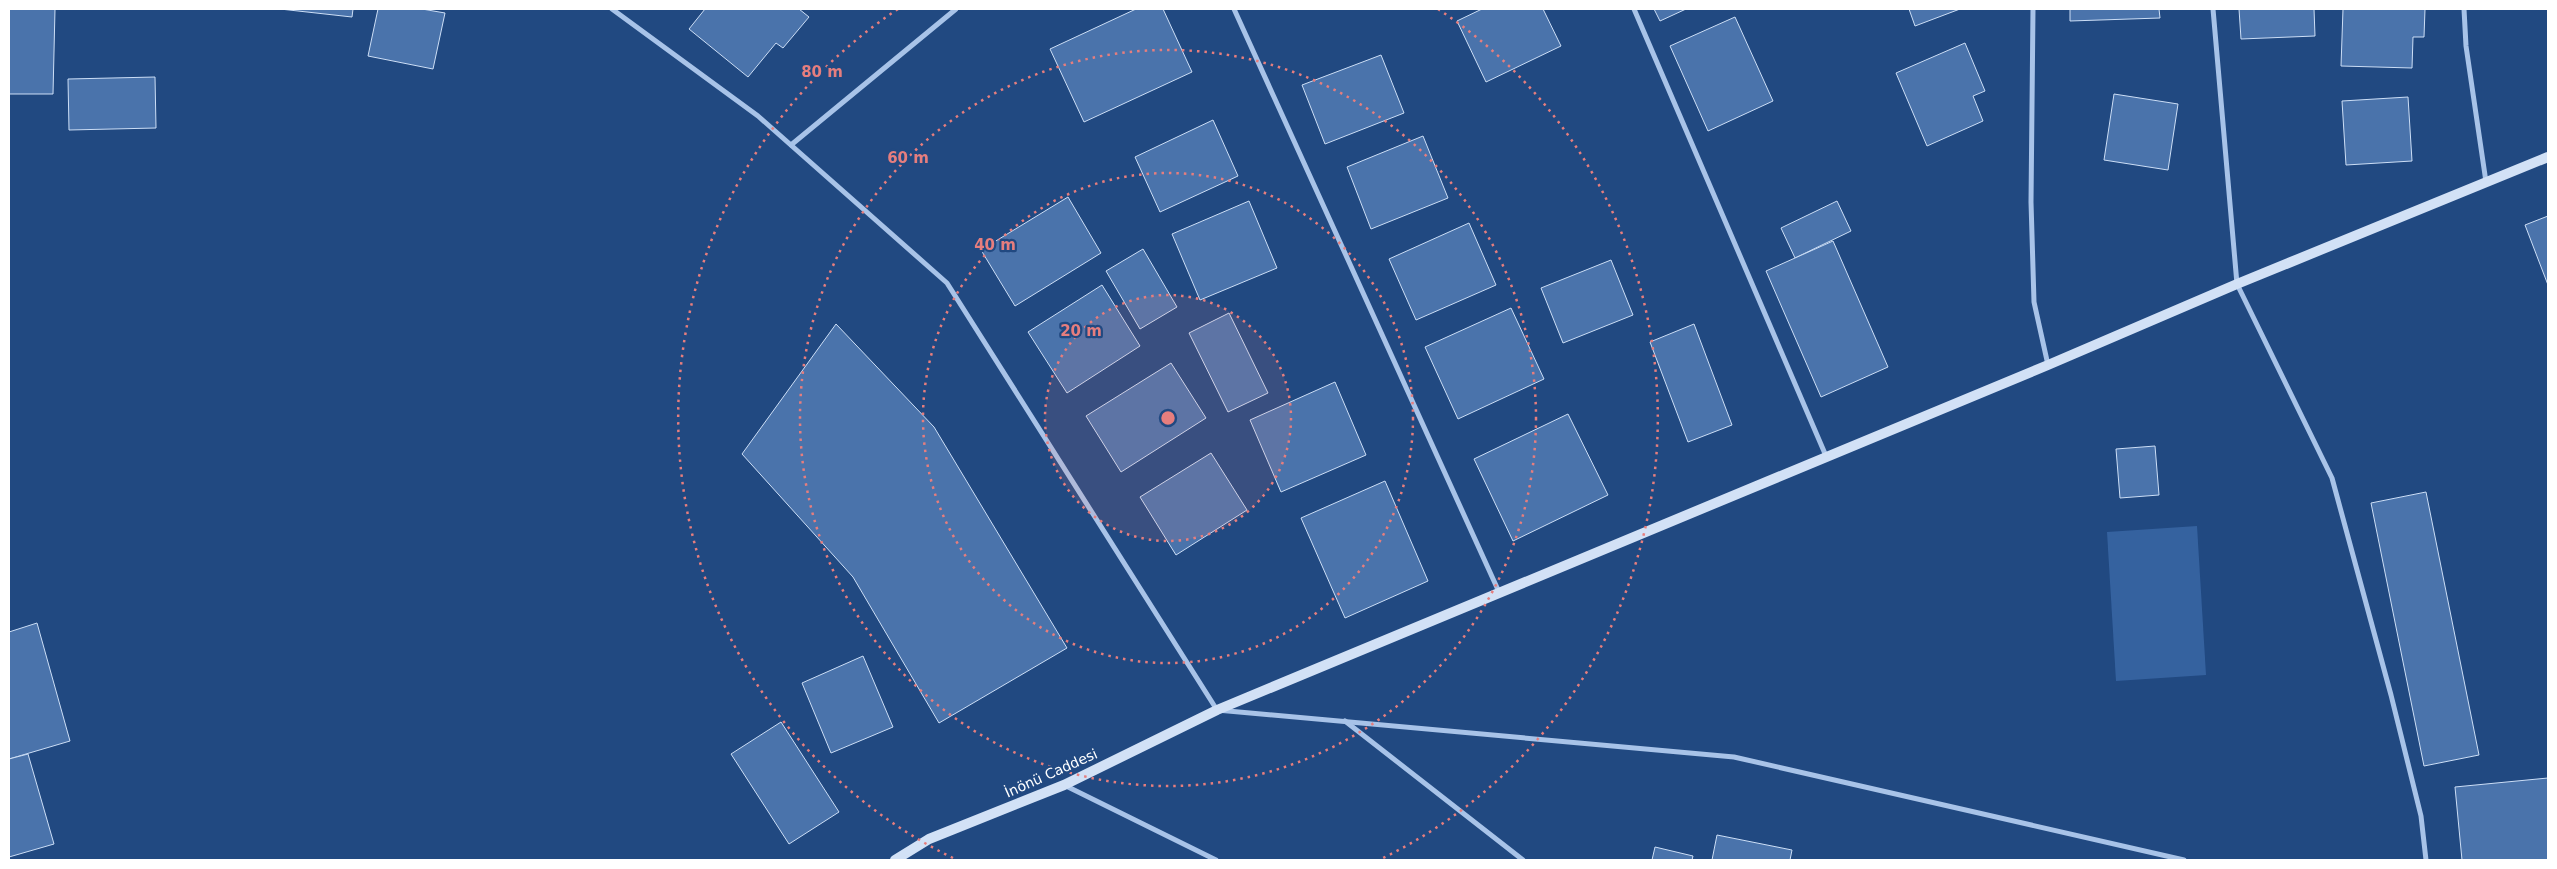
<svg xmlns="http://www.w3.org/2000/svg" width="2557" height="869" viewBox="0 0 2557 869" font-family="'DejaVu Sans',sans-serif">
	<rect width="100%" height="100%" fill="#214981"/>
	<polygon fill="#35629f" points="2197,526 2206,675 2116,681 2107,532"/>
	<g fill="#4a73ab" stroke="#ccdef6">
		<polygon points="9,9 55,9 53,94 9,94"/>
		<polygon points="280,9 353,9 352,17"/>
		<polygon points="378,9 422,9 445,13 433,69 368,56"/>
		<polygon points="705,9 799,9 809,17 783,48 776,43 748,77 689,29"/>
		<polygon points="1136,9 1163,9 1192,72 1084,122 1050,49"/>
		<polygon points="1482,9 1543,9 1561,46 1486,82 1457,21"/>
		<polygon points="1654,9 1686,9 1660,21"/>
		<polygon points="1909,9 1960,9 1915,26"/>
		<polygon points="2070,9 2159,9 2160,18 2070,21"/>
		<polygon points="2239,9 2314,9 2315,36 2241,39"/>
		<polygon points="2343,9 2425,9 2424,37 2413,37 2412,68 2341,66"/>
		<polygon points="1735,17 1773,101 1708,131 1670,46"/>
		<polygon points="1965,43 1985,91 1973,96 1983,121 1927,146 1896,73"/>
		<polygon points="1381,55 1404,113 1325,144 1302,85"/>
		<polygon points="155,77 156,128 69,130 68,79"/>
		<polygon points="2114,94 2178,104 2168,170 2104,160"/>
		<polygon points="2408,97 2412,161 2346,165 2342,101"/>
		<polygon points="1213,120 1238,176 1160,212 1135,157"/>
		<polygon points="1423,136 1448,198 1371,229 1347,167"/>
		<polygon points="1068,197 1101,253 1015,306 981,250"/>
		<polygon points="1249,201 1277,268 1200,300 1172,234"/>
		<polygon points="1837,201 1851,231 1795,258 1781,228"/>
		<polygon points="2548,216 2548,285 2525,225"/>
		<polygon points="1469,223 1496,285 1416,320 1389,259"/>
		<polygon points="1833,241 1888,367 1821,397 1766,271"/>
		<polygon points="1143,249 1177,307 1140,329 1106,271"/>
		<polygon points="1611,260 1633,315 1563,343 1541,288"/>
		<polygon points="1102,285 1140,346 1067,393 1028,332"/>
		<polygon points="1511,308 1544,379 1458,419 1425,347"/>
		<polygon points="1229,313 1268,393 1228,412 1189,333"/>
		<polygon points="836,324 934,427 1067,648 939,723 853,577 742,454"/>
		<polygon points="1694,324 1732,425 1688,442 1650,342"/>
		<polygon points="1171,363 1206,418 1121,472 1086,416"/>
		<polygon points="1335,382 1366,455 1281,492 1250,420"/>
		<polygon points="1568,414 1608,495 1513,541 1474,459"/>
		<polygon points="2155,446 2159,495 2120,498 2116,449"/>
		<polygon points="1211,453 1247,510 1176,555 1140,497"/>
		<polygon points="1385,481 1428,581 1345,618 1301,518"/>
		<polygon points="2426,492 2479,755 2424,766 2371,503"/>
		<polygon points="37,623 70,741 9,759 9,632"/>
		<polygon points="863,656 893,727 831,753 802,683"/>
		<polygon points="781,722 839,812 789,844 731,754"/>
		<polygon points="28,754 54,844 9,857 9,759"/>
		<polygon points="2548,778 2548,860 2462,860 2455,787"/>
		<polygon points="1717,835 1792,850 1790,860 1712,860"/>
		<polygon points="1655,847 1693,856 1692,860 1652,860"/>
	</g>
	<g fill="none" stroke-linecap="round" stroke-linejoin="round">
		<g stroke="#a8c3e8" stroke-width="5">
			<polyline points="612,9 758,116 947,283 1217,710 1734,757 2184,860"/>
			<polyline points="1234,9 1499,592"/>
			<polyline points="1634,9 1826,456"/>
			<polyline points="2033,9 2031,202 2034,302 2048,365"/>
			<polyline points="2213,9 2237,284 2332,478 2391,695 2421,816 2426,860"/>
			<polyline points="2464,9 2466,46 2486,182"/>
			<polyline points="791,145 956,9"/>
			<polyline points="1345,721 1523,860"/>
			<polyline points="1064,785 1216,860"/>
		</g>
		<polyline stroke="#d2e1f6" stroke-width="10" points="895,860 929,839 1064,785 1217,710 2048,365 2237,284 2548,157"/>
	</g>
	<circle cx="1168" cy="418" r="123" fill="#e67e7e" fill-opacity=".12"/>
	<g fill="none" stroke="#e67e7e" stroke-width="2.5" stroke-dasharray="2.5 5">
		<circle cx="1168" cy="418" r="123"/>
		<circle cx="1168" cy="418" r="245"/>
		<circle cx="1168" cy="418" r="368"/>
		<path d="M953 858A490 490 0 0 1 898 9M1438 9A490 490 0 0 1 1383 858"/>
	</g>
	<g text-anchor="middle" stroke-width="4.5" stroke-linejoin="round" paint-order="stroke">
		<g font-size="14" fill="#fff" stroke="#214981">
			<text transform="translate(1051 773) rotate(-24)" y="5">İnönü Caddesi</text>
		</g>
	</g>
	<circle cx="1168" cy="418" r="8" fill="#e67e7e" stroke="#214981" stroke-width="2.5"/>
	<g font-size="15" text-anchor="middle" font-weight="bold" fill="#e67e7e" stroke="#214981" stroke-width="4.5" stroke-linejoin="round" paint-order="stroke">
		<text x="822" y="77">80 m</text>
		<text x="908" y="163">60 m</text>
		<text x="995" y="250">40 m</text>
		<text x="1081" y="336">20 m</text>
	</g>
	<rect width="2557" height="869" fill="none" stroke="#ffffff" stroke-width="20"/>
</svg>
